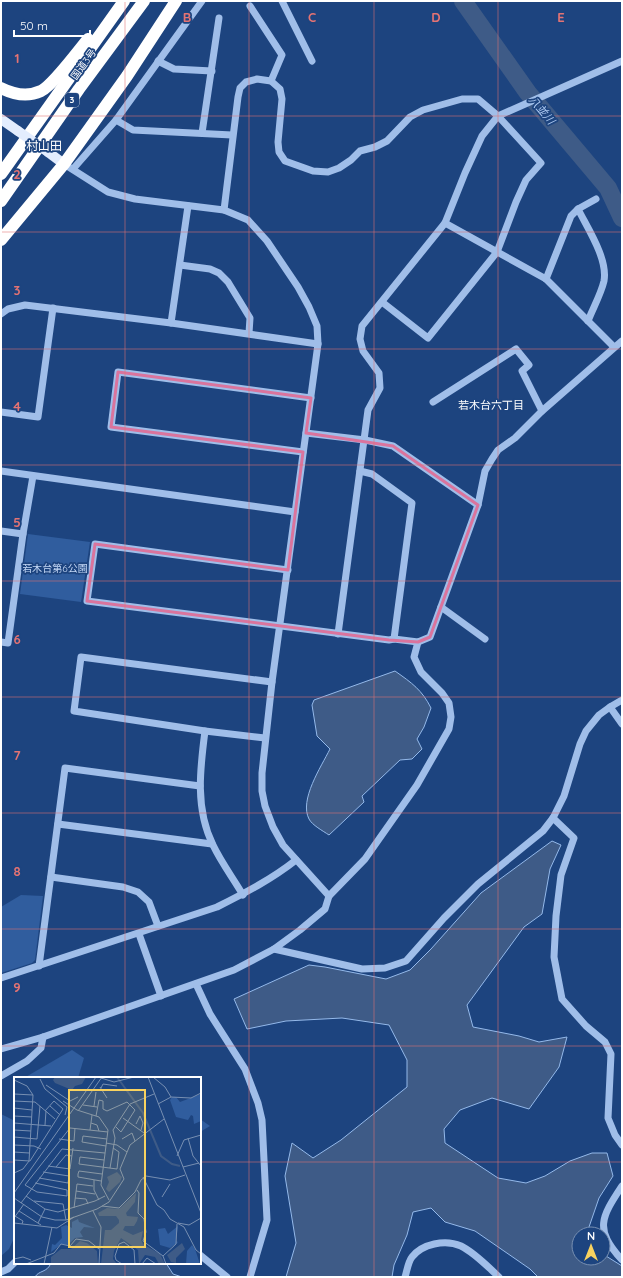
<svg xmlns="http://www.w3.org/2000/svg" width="623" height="1278" viewBox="0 0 623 1278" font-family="Quicksand,'Noto Sans JP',sans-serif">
	<rect width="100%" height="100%" fill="#1d447f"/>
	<g fill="#305d9e">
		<polygon points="28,534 90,542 81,602 20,594"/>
		<polygon points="21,895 43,896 35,960 32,963 1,973 1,907"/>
		<polygon points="72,1050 84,1058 78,1078 24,1078"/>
		<polygon points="1,1114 15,1121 15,1236 9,1249 1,1256"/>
		<polygon points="200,1119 210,1126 200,1132"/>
	</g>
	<g fill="#3e5b87" stroke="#94b9ea">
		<path d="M395,671C412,683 422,690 431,708L424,727L417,739L422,749L412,759L400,760L362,796L364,802L329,835C323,831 312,825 309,819C299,800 321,767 330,749L317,736L312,705L314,700Z"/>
		<polygon points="552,841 561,845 550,869 542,914 524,927 467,1005 473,1027 519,1036 539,1042 567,1037 559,1067 529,1109 492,1098 460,1110 444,1129 445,1143 498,1178 526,1183 545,1176 570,1161 592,1153 607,1153 613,1176 599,1198 589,1227 594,1234 579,1234 579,1258 603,1258 603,1251 606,1256 622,1266 622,1277 538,1277 530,1269 475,1231 445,1222 431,1208 413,1212 407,1235 394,1265 392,1277 286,1277 296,1243 285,1176 292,1143 313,1158 341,1140 407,1087 407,1060 389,1025 342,1018 286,1021 247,1029 234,999 309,965 325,967 386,979 410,970 431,949 481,893"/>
		<path d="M51,1263H166L173,1274L182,1277H35C39,1270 47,1273 51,1263Z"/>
	</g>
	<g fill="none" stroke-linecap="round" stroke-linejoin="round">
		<polyline stroke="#3e5b87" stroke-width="18" points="463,1 528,93 608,188 622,218"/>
		<g stroke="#a0bee9" stroke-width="7">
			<polyline points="282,1 312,61"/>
			<polyline points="250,6 282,55 271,81"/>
			<polyline points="158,61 174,69 212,71"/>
			<polyline points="116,120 133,130 232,135"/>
			<polyline points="202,133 219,18"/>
			<polyline points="64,164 108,192 135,199 224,210 248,220 267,241 298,287 309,307 317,326 318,344 272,682 262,773 262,791 265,806 273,827 283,845 329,896"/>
			<polyline points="73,169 116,120 202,1"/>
			<polyline points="578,209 596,199"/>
			<polyline points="224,210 238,97 240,88 246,82 257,79 271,81 280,89 282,99 278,142 279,152 285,161 313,171 328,172 339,168 351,160 360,151 375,147 387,141 410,117 423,110 462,99 478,99 498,116 541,163 526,180 516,202 497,252 428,338 382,302"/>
			<polyline points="445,223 546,279 614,347"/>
			<polyline points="180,265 210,269 219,273 228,282 250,318 249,333"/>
			<path d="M546,279L571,216L578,209C588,229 608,259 604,281C601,294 593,308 588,321"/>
			<polyline points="1,314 8,309 25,305 171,323 318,344"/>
			<polyline points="171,323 188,206"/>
			<polyline points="433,402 516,349 529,365 522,371 542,411"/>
			<polyline points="1,412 38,417 53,308"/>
			<polyline points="306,433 365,440 393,446 478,505"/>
			<polyline points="303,452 111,427 118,372 311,398"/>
			<polyline points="1,471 295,512"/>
			<polyline points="1,531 23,534"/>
			<polyline points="288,570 95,544 87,601 389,640 394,639 412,503 372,474 360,471"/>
			<polyline points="441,607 485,639"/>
			<polyline points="338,634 368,410 380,388 379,373 363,351 360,339 362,326 445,223 465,173 482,136 498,116 622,61"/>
			<polyline points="394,639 418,642 430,637 478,505 485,471 492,459 498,450 515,438 542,411 622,341"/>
			<polyline points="1,642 8,643 23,534 33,476"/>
			<polyline points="610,707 622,724"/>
			<path d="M205,731C200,769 195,809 213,845C221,862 233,878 243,895"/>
			<polyline points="265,738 205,731 74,711 81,657 272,682"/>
			<polyline points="553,818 574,838 561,875 556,916 554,957 562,999 586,1026 605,1042 611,1054 608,1118 615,1135 622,1145"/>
			<polyline points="58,824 212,844"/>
			<polyline points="51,877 123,887 138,892 149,902 158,926"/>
			<polyline points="139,934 161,996"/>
			<polyline points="274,949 362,969 385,968 406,961 444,918 478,884 543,831 553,818 564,796 580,744 586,731 599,715 610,707 622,700"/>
			<polyline points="39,966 65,768 200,786"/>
			<path d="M1,978L217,907C245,893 272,879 296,860"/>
			<polyline points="196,984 210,1014 245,1069 258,1103 262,1120 267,1220 250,1277"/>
			<polyline points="1,1049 43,1037 234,970 274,949 300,930 325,909 329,896 365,859 417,785 449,729 451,717 449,703 442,693 421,672 414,657 418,642"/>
			<polyline points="1,1076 27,1061 41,1048 43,1037"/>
			<path d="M622,1186C601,1218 594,1229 622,1260"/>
			<polyline points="200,1255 227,1277"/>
			<polyline points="1,1272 8,1269 15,1262"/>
			<path d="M405,1277C407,1271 408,1262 412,1257C422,1244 445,1239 461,1246C475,1253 487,1266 499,1277"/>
		</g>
		<g stroke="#e3edfe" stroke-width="10">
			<polyline points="1,119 18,131"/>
			<polyline points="48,152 64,164"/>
		</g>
		<g stroke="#fff" stroke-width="12">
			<path d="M1,88C13,94 28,97 41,91C53,85 78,51 88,39"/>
			<polyline points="1,174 124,1"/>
			<polyline points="1,201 79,89 144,1"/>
			<polyline points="1,240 64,164 127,76 176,1"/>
		</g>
		<polyline stroke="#e3edfe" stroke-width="10" points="18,131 48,152"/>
	</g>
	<path fill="none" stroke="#da749d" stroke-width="3" stroke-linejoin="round" d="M118,372L311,398L306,433L393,446L478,505L430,637L418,642L389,640L87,601L95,544L288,570L303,452L111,427Z"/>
	<path fill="none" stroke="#e47373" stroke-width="1" stroke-opacity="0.55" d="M125,1V1078M249,1V1277M374,1V1277M498,1V1277M1,116H622M1,232H622M1,349H622M1,465H622M1,581H622M1,697H622M1,813H622M1,929H622M1,1046H622M1,1162H15M200,1162H622M125,1263V1277"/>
	<g text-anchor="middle" stroke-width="3.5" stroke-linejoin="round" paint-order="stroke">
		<rect fill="#1d447f" stroke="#bbc7d9" stroke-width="1" x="65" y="93" width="14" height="14" rx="3"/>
		<g font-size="9" font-weight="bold" fill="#fff">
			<text x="72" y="103">3</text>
		</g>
		<g font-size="10" fill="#fff" stroke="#1d447f">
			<text transform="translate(83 64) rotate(-54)" y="4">国道3号</text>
		</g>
		<g font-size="10" fill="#c5d9f7" stroke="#1d447f">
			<text x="55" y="572">若木台第6公園</text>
		</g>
		<g font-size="11" font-style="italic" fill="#acc8f0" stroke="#1d447f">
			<text transform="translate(542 110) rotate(50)" y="4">八並川</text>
		</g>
		<g font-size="11" fill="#fff" stroke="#1d447f">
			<text x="491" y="409">若木台六丁目</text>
		</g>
		<g font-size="12" fill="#fff" stroke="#1d447f">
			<text x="44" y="150">村山田</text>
		</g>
	</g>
	<g transform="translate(14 1077)">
		<rect width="187" height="187" fill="#1d447f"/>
		<path d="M187,17V44L180,47L179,39L177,38L174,43L162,40L156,23L158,20H162L166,25ZM64,142L65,145L81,151L70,150L66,155L69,160L61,161L54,168L48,167L37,175L38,167L41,168L48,161L47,150L52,148L58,151V145ZM164,149L162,164L164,165L155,175L160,168L156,171L146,168L144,152L151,151L154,157ZM178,168L181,172L186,187H172L173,174Z" fill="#305d9e"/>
		<path d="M41,0H72L68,7L61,9L58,13L41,6L39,3ZM103,95L108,100L106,105L95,115L92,112L95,105L93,100ZM122,116L121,125L112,136L113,139L124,140L123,144L120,149H111L109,153L119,158L129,154L127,163L129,167L146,177L151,187H145L141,180L131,178L125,187L124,173L107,161L100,174L99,182L103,187H87L91,153H97L105,146V143L102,139H85L84,136L93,131L105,132ZM66,164L73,166L83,174L84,187H37V180L47,172H57ZM168,166L171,172L162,181V186L157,185L153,178Z" fill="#3e5b87"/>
		<path fill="none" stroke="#3e5b87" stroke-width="2" d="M103,0L129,36L147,79L158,87L166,89"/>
		<path fill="none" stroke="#778fb2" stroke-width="1" d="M134,0L187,136M139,0L151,10L157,20M87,1L100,5L120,0M26,2L31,12L53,30L51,38M0,3L13,9L19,18L15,84L9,92L0,96M32,8L56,24L64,20M86,10L93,21M87,11L89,7L103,9M0,17L19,18M0,24L21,25L41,42M49,24L63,33M144,27L157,20L177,21L187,16M69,28L83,30M36,29L45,37M80,29L82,15M0,31L18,33M63,33L85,40L94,53L87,108L95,123M64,34L88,0M0,39L18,40M82,39L85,23L89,24V32L93,34L113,25L121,33L107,55L102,50M109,41L130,56M0,46L37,49M77,46L83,48L85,54M122,47L126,39L129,46L127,53M31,48L32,34M0,53L17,54M76,53L78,38M0,60L23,62L26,29M174,61L179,79L187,89M45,62L60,64L61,51M108,62L118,56L121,64M92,66L103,68L113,75M0,68L20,69L27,72M92,69L68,65L69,59L93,62M0,75L15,76M163,79L170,63L187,58M0,83L16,84L49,32L40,24L31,34M90,83L66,80L65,87L103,92L105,75L99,71M34,89L56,92L59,71M42,90L52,78L58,79M169,90L185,86M96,91L101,61L99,53L116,27L140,17M106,92L116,68L150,42M129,100L143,128L150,133L156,142L170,150L182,173L187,177M25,101L54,106L55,99L29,95M80,103V113L85,123M87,104L64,100V97L65,94L88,97M21,106L53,113V119L23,115L11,108L56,51L94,55M123,113L125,116L124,136L130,142L132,155L129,164L149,179L152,187M62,114L81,117M0,116L82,0M12,119L31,132L44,135L81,124L91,119M148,120L156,107M0,121L28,140L41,143H52L83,132L95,125L110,102L106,92M61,121L72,122L74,127M20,124L49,127L52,143M7,126L48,72L91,76M88,129L105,131L121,115L127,103L132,99L156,103L171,98M60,131L63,107L79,109M5,134L27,148M79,134L87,150L85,187M1,139L9,144L8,147M0,141L10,127M0,146L43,151L60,140M24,146L31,132M164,146L175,148L187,141M149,179L162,167L163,147M0,182L9,180L17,183M12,187L40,176L47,167L56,169L62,162L75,164L85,172M30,187L38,150M108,187L102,183L101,179L105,167L110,165L120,173L121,187M128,187L133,181L142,187"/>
		<path fill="#f8d25f" fill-opacity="0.15" stroke="#f8d25f" stroke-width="2" d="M55,13H131V170H55Z"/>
		<rect width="187" height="187" fill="none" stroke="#fff" stroke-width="2"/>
	</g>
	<g font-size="13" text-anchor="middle" font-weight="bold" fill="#e47373" stroke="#1d447f" stroke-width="3.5" stroke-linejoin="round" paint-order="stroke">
		<text x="187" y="22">B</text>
		<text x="312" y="22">C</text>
		<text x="436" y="22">D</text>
		<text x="561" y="22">E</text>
		<text x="17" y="63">1</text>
		<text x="17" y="179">2</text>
		<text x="17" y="295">3</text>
		<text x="17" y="411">4</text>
		<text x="17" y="527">5</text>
		<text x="17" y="644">6</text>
		<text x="17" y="760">7</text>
		<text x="17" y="876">8</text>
		<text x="17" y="992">9</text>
	</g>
	<rect width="623" height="1278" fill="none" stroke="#ffffff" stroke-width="4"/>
	<g transform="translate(591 1246)"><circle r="19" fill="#1d447f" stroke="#778fb2"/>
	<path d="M0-3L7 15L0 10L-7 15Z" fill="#f8d25f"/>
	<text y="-6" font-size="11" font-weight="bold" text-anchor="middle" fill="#ffffff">N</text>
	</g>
	<path d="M14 30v6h76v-6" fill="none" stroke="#ffffff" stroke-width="2"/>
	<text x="20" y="30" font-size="12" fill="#ffffff" stroke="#1d447f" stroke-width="3" paint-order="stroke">50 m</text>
</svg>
